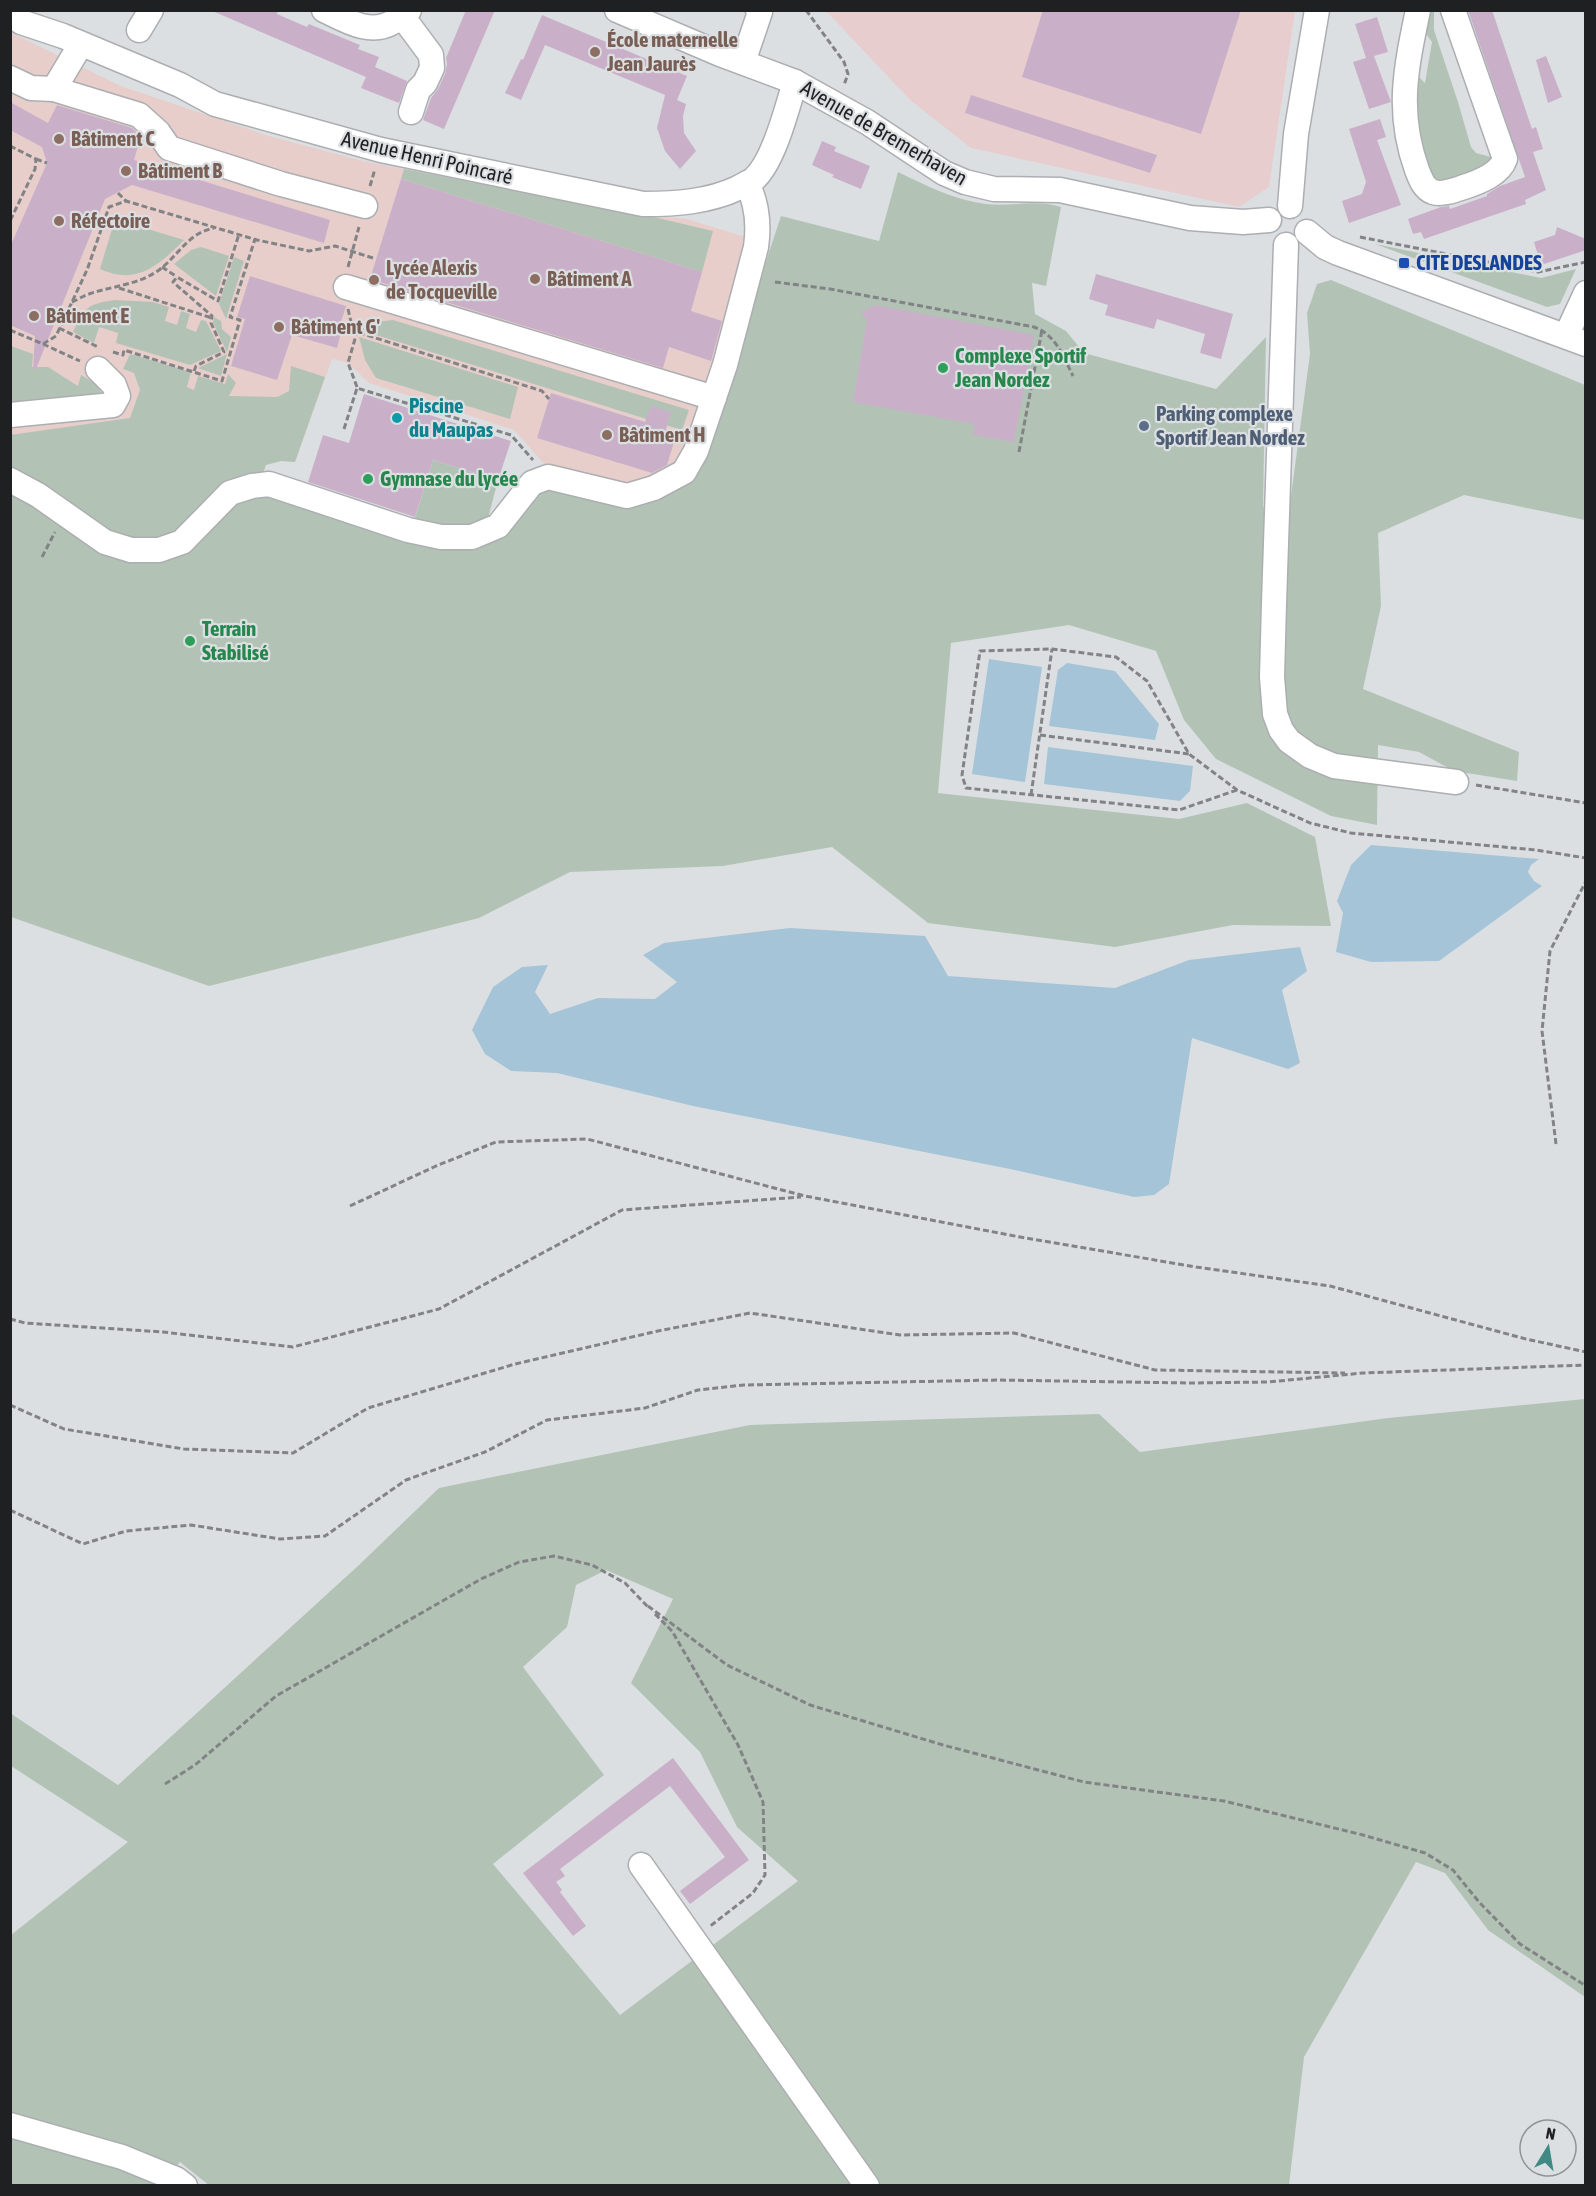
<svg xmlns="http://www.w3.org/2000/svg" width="1596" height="2196" viewBox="0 0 1596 2196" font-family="'Asap Condensed',sans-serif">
	<rect width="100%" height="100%" fill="#dcdfe2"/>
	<polygon fill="#e8cdcf" points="826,11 1295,11 1269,187 1239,207 971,148 910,100"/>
	<polygon fill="#e8cecb" points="10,32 121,86 269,136 363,161 502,188 645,215 687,219 749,238 727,322 690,440 676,472 627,489 553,474 514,430 369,383 348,363 332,359 295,462 281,461 266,465 261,479 11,474"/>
	<g fill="#b2c3b6" fill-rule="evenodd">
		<polygon points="1423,11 1434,11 1434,30 1458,102 1471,147 1476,153 1491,157 1490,166 1443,183 1432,179 1415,124 1413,71 1425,83 1432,42 1419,24"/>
		<polygon points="404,169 645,215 713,231 702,272 401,179"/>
		<path d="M898,172C927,186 954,200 986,204C1011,207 1036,199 1061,207L1046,286L1032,283L1035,314L1066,331L1084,353L1216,389L1266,337L1263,507L1289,511L1310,354L1307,313L1317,284L1331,280L1585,385V520L1464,495L1378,533L1381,606L1363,689L1519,752L1517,781L1454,771L1419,752L1378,745L1377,825L1331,816L1216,759L1184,720L1156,651L1069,625L951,643L938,793L1179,819L1247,803L1315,837L1331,926L1233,925L1115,947L928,923L832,847L723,866L570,872L479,918L209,986L11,917V486L141,556L228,499L262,489L473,544L540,483L630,500L704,448L781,216L879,241Z"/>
		<path d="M115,219L184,240C159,265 137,286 100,269Z"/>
		<polygon points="1375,244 1541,278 1576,269 1560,304 1547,307"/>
		<polygon points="201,247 229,256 216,296 174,264 191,250"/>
		<polygon points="234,257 244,261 226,319 219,304"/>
		<path d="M115,300L153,302L169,307L165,321L177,325L181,311L190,314L186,328L196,332L201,320L206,321L221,351L190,365L116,343L118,333L99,327L94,343L73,332C85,307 87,304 115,300Z"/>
		<polygon points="214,317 221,321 222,329 231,337 227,352 213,323"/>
		<polygon points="393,320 689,410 682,430 360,330 375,322"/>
		<polygon points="359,337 518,387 510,419 376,378 365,360"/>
		<polygon points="11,346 33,354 32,367 48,367 78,386 81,375 98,385 102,395 11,403"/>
		<polygon points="130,354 191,372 187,387 194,390 198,376 225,384 228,374 236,383 229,396 277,397 289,391 291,366 325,377 295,462 281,461 266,465 261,479 169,542 112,539 11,474 10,435 130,418 140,390 134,373 123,369"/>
		<polygon points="227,354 221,376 198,368"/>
		<polygon points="433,460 498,480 485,530 413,524"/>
		<path d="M1585,1399V1997L1488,1930L1445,1873L1416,1862L1304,2057L1289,2185L210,2186L180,2162L162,2185H11V1935L128,1842L11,1766L10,1713L118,1785L359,1565L439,1488L750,1425L1099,1414L1140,1452L1388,1418ZM606,1570L673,1599L631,1683L700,1752L737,1827L798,1881L620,2015L493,1864L604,1775L523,1667L567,1627L576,1585Z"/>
	</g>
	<g fill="#a5c4d8">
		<polygon points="989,659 1042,667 1025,782 972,774"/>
		<polygon points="1067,663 1115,671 1159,724 1155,740 1049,726 1058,670"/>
		<polygon points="1048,747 1193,766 1190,791 1180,801 1044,784"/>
		<polygon points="1371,845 1539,859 1531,865 1528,872 1534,881 1542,886 1439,961 1371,962 1336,952 1343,913 1337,901 1351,865"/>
		<polygon points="790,928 925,936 948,976 1115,988 1189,960 1300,947 1307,971 1282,990 1300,1063 1288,1069 1192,1038 1169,1184 1154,1195 1134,1197 1010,1169 693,1106 557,1073 511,1071 485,1054 472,1030 493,987 522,967 548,965 535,992 550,1014 598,998 655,999 677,982 643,955 664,943"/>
	</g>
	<g fill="#c9b0c8">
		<polygon points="210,10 278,10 277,14 307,27 309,24 360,45 358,49 379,57 375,67 407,81 399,103 361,88 366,77"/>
		<polygon points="466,10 495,10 444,129 423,120 431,98 438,89 445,74 447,64 446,58"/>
		<polygon points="1043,10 1241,10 1201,134 1022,77"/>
		<polygon points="1468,10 1492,10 1532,129 1536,127 1543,149 1533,152 1546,190 1525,200 1526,204 1424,239 1421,232 1413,234 1408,219 1441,207 1449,206 1450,209 1487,196 1487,194 1500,186 1525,177"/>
		<polygon points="542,15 687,76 677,100 686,104 683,116 684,133 696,151 680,169 665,151 657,128 665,95 545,45 521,100 505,93 521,59 523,60"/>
		<polygon points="1377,17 1388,52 1374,56 1391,102 1369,109 1353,62 1366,58 1355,24"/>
		<polygon points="1546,56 1562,97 1548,103 1536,60"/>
		<polygon points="971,95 1157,155 1150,173 965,113"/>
		<polygon points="10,102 48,123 57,105 132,128 141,136 134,160 330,220 324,243 132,185 105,199 36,369 33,369 35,336 10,325 10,247 47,163 42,147 10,130"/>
		<polygon points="1380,119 1386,137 1377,140 1401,205 1349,223 1342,201 1362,194 1366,182 1349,129"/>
		<polygon points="822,141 836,147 834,151 870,166 861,189 832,177 834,175 812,165"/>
		<polygon points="401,179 702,272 691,311 722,321 711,361 669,347 663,368 370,279"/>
		<polygon points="1557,227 1586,239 1586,250 1541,265 1534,242 1555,235"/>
		<polygon points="1096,274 1233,314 1221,359 1200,353 1205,334 1157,319 1154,329 1105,315 1108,305 1089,299"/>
		<polygon points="250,276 346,306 339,328 342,329 337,348 292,335 277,380 231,366 245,319 237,317"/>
		<polygon points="875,305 1034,335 1014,442 973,435 974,424 853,402 867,320 861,312"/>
		<polygon points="551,393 645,422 651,406 671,412 666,429 677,432 667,465 652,473 537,438"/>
		<polygon points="364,394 511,441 498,480 433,460 415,517 308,482 323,435 349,443"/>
		<polygon points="673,1758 749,1860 690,1904 680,1891 725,1857 670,1786 560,1869 565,1876 556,1882 562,1890 560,1892 586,1926 573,1936 523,1873"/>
	</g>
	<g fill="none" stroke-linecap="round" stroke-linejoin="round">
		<defs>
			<g id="minor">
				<path d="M324,10C345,20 370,36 393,22C399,19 404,14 409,10"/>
				<polyline points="617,10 720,54 795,82 867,122 944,173 965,182 994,189 1060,190 1190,218 1243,222 1269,220"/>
				<path d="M1418,10C1406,68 1396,112 1417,170C1420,178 1424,189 1433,192C1442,195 1455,190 1464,187C1479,182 1500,174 1505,159L1453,10"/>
				<path d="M10,15L21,22L63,36L180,85L215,104L381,150L643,204C676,204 708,202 738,188C743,185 750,183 754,179C774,161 787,108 795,82"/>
				<polyline points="402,16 431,55 432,68 425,83 418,90 411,112"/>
				<polyline points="139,30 151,10"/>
				<polyline points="743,62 760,12 758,10"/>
				<polyline points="10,78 31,88 54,89 81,44"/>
				<polyline points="54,89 139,115 158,132 169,148 281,184 365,206"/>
				<polyline points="1290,206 1296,134 1317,10"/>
				<polyline points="1307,232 1325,247 1338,253 1586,344"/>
				<polyline points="1286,245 1274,603 1272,677 1275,714 1281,730 1289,741 1310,756 1334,766 1456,782"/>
				<polyline points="346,287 714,398"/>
				<polyline points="1566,336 1586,293"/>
				<polyline points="10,415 113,405 118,396 114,385 98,369"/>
				<path d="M10,480L38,495L105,542L131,550H159L182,542L230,493L252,486L269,484L408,530L441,537H472L498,526L532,483L548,477L627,496L654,488L684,472L696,451L725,365L756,247C759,226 757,203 747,183"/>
				<polyline points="641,1865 867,2186"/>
				<polyline points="10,2125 122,2157 176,2179 185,2186"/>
			</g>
		</defs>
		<use href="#minor" stroke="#acaeb1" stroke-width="27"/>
		<g stroke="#818385" stroke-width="3" stroke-dasharray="6 3" stroke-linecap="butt">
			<polyline points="806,10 844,62 848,74 844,85"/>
			<polyline points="10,146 36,159 35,169 10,221"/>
			<polyline points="36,159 47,163"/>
			<polyline points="370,186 375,169"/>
			<polyline points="118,193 126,201"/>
			<polyline points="1360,237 1538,272 1586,262"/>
			<polyline points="162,267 177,277"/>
			<polyline points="348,267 359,227"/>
			<path d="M775,282L830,289L1034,327C1056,335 1063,356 1073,376"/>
			<polyline points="119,288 212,318"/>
			<path d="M72,302C77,300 83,296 89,294C112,286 138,285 159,270C179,255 188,233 214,228"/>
			<polyline points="348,309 351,322 357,332 542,391 549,399"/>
			<polyline points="59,328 98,347"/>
			<polyline points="10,330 43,344 56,336 87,270 109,207 126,201 257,240 309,251 335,246 373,258"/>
			<polyline points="43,344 80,361"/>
			<polyline points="113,352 123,355 124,350 222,381 240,320 230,317 255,239"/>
			<polyline points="194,371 196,366 224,352 211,323 212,316 173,282 177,277 218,301 239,234"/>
			<polyline points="357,387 348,363 357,332"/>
			<polyline points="344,429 357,388 511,435 533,460"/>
			<polyline points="1019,452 1042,330"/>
			<polyline points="42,557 55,532"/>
			<polyline points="1040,735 1189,754"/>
			<polyline points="1476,785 1586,803"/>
			<polyline points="1237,790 1179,810 966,788 962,775 980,651 1052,649 1116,657 1147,681 1189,754 1237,790 1310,823 1351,833 1536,850 1586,858"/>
			<polyline points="1031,795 1052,649"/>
			<polyline points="1556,1144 1542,1031 1550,951 1586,881"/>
			<polyline points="350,1206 436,1166 496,1142 587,1139 805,1196 1020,1237 1196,1267 1330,1286 1526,1339 1586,1352"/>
			<polyline points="10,1319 25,1323 163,1332 293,1347 439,1309 622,1210 801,1197"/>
			<polyline points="10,1405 64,1429 184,1449 293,1453 368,1408 515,1364 658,1331 750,1313 900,1335 1014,1333 1155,1370 1345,1373"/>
			<polyline points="10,1510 83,1544 126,1531 191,1525 280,1539 325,1536 406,1480 485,1452 547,1420 645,1408 698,1390 744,1385 998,1380 1188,1383 1268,1382 1363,1373 1586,1365"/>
			<polyline points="648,1606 727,1665 810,1705 943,1745 1084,1782 1224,1801 1363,1835 1425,1853 1453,1870 1479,1902 1520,1944 1586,1986"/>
			<polyline points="655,1614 672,1631 738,1745 763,1802 765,1875 753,1893 709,1927"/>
			<polyline points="165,1784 195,1765 276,1696 481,1579 519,1562 554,1556 592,1565 625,1583 648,1607"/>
		</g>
		<use href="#minor" stroke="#fff" stroke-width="24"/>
	</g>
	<g fill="#8d6e63" stroke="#dcdfe2" stroke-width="2">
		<circle cx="595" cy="52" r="6"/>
		<circle cx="59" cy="139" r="6"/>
		<circle cx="126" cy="171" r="6"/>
		<circle cx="59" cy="221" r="6"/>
		<circle cx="535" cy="279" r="6"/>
		<circle cx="374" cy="280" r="6"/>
		<circle cx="34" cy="316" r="6"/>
		<circle cx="279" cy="327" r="6"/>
		<circle cx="607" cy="435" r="6"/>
	</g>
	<rect fill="#1a4fb4" stroke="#dcdfe2" stroke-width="2" x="1398" y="257" width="12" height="12" rx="3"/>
	<g fill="#2e9e5b" stroke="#dcdfe2" stroke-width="2">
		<circle cx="943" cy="368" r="6"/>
		<circle cx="368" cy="479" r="6"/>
		<circle cx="190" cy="641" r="6"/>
	</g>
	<circle fill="#0f9aa8" stroke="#dcdfe2" stroke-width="2" cx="397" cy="418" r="6"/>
	<circle fill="#5c6f8a" stroke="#dcdfe2" stroke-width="2" cx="1144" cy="426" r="6"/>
	<g text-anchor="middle" stroke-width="4.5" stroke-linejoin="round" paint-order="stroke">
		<g font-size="21" font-weight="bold" fill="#785e54" stroke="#dcdfe2" text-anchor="start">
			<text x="607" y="47">École maternelle<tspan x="607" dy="24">Jean Jaurès</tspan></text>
			<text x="71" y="146">Bâtiment C</text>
			<text x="138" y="178">Bâtiment B</text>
			<text x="71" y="228">Réfectoire</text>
			<text x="386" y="275">Lycée Alexis<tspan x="386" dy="24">de Tocqueville</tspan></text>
			<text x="547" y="286">Bâtiment A</text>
			<text x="46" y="323">Bâtiment E</text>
			<text x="291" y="334">Bâtiment G'</text>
			<text x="619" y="442">Bâtiment H</text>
		</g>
		<g font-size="21" fill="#1f2021" stroke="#dcdfe2">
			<text transform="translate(884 133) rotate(30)" y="7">Avenue de Bremerhaven</text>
			<text transform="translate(427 158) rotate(13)" y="7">Avenue Henri Poincaré</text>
		</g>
		<g font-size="21" font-weight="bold" fill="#164399" stroke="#dcdfe2" text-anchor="start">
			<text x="1416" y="270">CITE DESLANDES</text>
		</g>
		<g font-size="21" font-weight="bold" fill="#27864d" stroke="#dcdfe2" text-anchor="start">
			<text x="955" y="363">Complexe Sportif<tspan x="955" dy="24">Jean Nordez</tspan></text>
			<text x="380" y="486">Gymnase du lycée</text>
			<text x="202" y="636">Terrain<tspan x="202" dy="24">Stabilisé</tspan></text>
		</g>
		<g font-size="21" font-weight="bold" fill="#0d838f" stroke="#dcdfe2" text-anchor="start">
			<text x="409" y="413">Piscine<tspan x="409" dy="24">du Maupas</tspan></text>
		</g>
		<g font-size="21" font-weight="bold" fill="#4e5e75" stroke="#dcdfe2" text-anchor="start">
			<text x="1156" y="421">Parking complexe<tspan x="1156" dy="24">Sportif Jean Nordez</tspan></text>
		</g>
	</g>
	<rect width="1596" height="2196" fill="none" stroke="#1f2021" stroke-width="24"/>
	<g transform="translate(1548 2148) rotate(11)"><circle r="28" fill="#dcdfe2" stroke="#909395" stroke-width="1.5"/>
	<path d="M0-4.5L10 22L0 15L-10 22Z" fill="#418984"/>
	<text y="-9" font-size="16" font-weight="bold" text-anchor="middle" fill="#1f2021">N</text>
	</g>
</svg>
